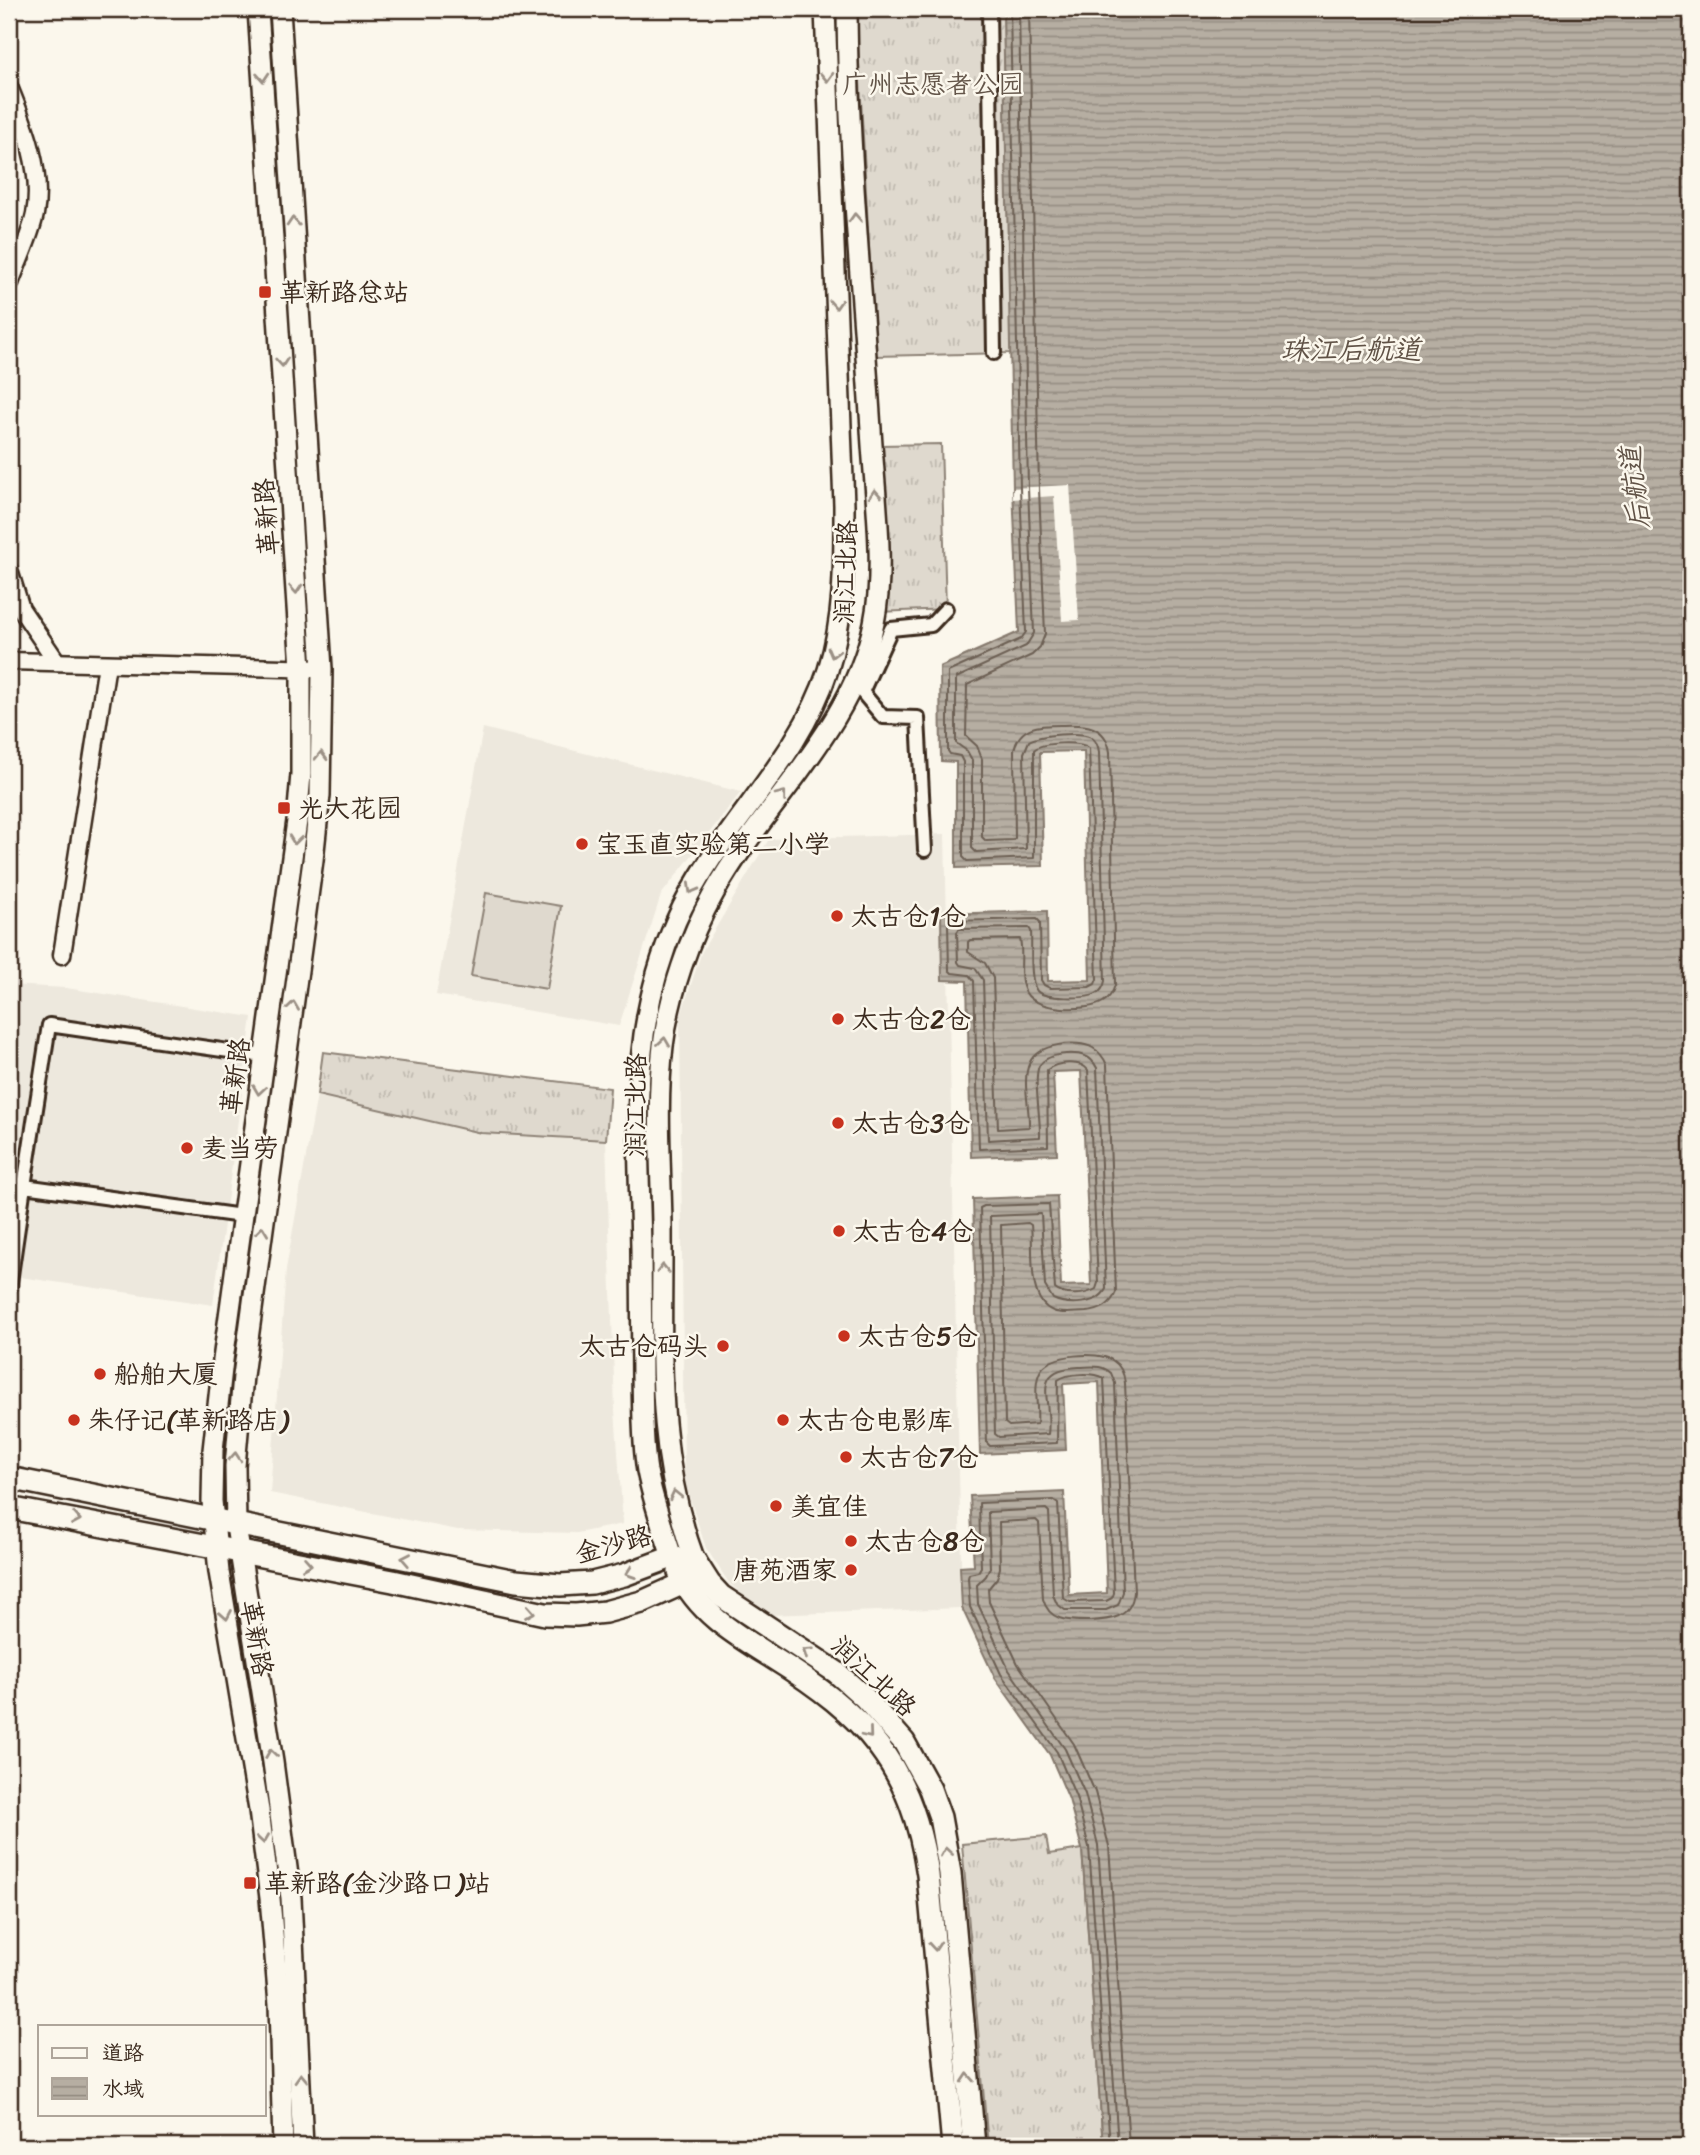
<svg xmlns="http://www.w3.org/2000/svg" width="1700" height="2155" viewBox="0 0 1700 2155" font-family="Sriracha,'LXGW WenKai TC',sans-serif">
	<defs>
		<pattern id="grass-tufts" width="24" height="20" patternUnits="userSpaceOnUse" patternTransform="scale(1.75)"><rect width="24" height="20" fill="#dfd9ce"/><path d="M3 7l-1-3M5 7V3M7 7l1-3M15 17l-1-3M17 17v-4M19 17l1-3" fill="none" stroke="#c0bab0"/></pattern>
		<pattern id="water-rules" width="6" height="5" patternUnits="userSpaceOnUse" patternTransform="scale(1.75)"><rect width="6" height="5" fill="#b6aea2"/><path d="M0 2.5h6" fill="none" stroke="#958e83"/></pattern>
	</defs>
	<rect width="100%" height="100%" fill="#fbf7ec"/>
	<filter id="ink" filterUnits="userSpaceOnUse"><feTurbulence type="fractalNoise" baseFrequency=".0143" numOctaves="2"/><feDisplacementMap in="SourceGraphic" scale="14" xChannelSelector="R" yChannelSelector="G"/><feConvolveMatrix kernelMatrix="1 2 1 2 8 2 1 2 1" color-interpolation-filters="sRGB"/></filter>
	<g filter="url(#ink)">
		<g fill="#ede8dd">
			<polygon points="483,728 741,792 661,895 619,1026 436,995"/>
			<polygon points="945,834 962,1608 767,1615 729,1583 706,1548 684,1481 680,1018 702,951 769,839"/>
			<polygon points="9,985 66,988 252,1017 213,1305 13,1276 9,1272"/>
			<polygon points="317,1095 481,1133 606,1140 615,1410 623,1524 577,1533 458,1530 270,1493 286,1269"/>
		</g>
		<g fill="url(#grass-tufts)" stroke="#8d8276" stroke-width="2">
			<polygon points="856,9 1003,9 1011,353 875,356"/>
			<polygon points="941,444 946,609 880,612 878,445"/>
			<polygon points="323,1052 610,1088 606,1140 481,1133 317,1095"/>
			<polygon points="1046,1836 1049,1854 1082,1849 1103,2146 988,2146 962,1844"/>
		</g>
		<polygon fill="#dfd9ce" stroke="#8d8276" stroke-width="2" points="486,893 561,906 547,989 471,976"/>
		<polygon fill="url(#water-rules)" stroke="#85796d" stroke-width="2" points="1003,9 1691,9 1691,2146 1103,2146 1082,1849 1069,1799 1050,1755 995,1678 962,1608 960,1567 974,1566 970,1496 1064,1492 1069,1595 1107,1593 1099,1382 1063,1384 1066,1450 980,1454 973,1199 1057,1196 1061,1286 1091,1285 1081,1071 1053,1072 1057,1154 971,1157 967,981 942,980 941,914 1047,911 1048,981 1090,980 1084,751 1040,752 1043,866 956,868 956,762 941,761 940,667 1019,632 1013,488"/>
		<polygon fill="#fbf7ec" points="1070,485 1079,620 1062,621 1054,496 1013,499 1013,488"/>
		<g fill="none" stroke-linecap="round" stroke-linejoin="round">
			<g stroke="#6c5f53" stroke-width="2">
				<path d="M1010,9L1020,488L1026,632L1021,639L948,672V751L950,754L960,756L963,762V857L967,861L1034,858V750C1041,742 1081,741 1089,748L1097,979L1095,984L1089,987L1050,988L1044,985L1041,980L1040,922L1037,919L950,921L948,924L949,970L952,973L969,975L974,981L979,1149L1048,1146L1047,1070C1056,1062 1081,1060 1088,1070L1098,1283L1096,1289C1086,1295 1064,1297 1055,1289L1049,1204L984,1206L980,1208L987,1443L990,1446L1057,1443L1058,1380C1067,1373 1094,1372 1104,1378L1114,1593L1112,1598L1106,1601L1070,1602L1063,1598L1058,1503L1054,1500L979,1503L981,1567L978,1572L969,1574L968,1578L970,1607L1001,1674L1057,1752L1076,1797L1089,1847L1110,2146"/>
				<path d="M1019,9L1028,488L1034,633L1026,646L956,678V743L967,751L972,760V848L976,852L1026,849L1024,753L1029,741C1039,735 1081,731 1091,737C1097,741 1098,746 1099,752L1105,981C1104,986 1102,991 1096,994C1087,999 1044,999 1037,991C1029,981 1032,944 1031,931L1029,928L959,929L957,932L958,962L960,965L975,968L983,980L988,1140L1040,1137C1041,1120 1033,1079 1039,1066C1046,1053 1074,1052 1085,1056C1091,1058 1094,1062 1097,1068L1106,1289C1098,1305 1068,1306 1053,1299L1045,1286L1041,1214L990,1216L995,1434L999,1437L1048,1434C1053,1400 1028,1369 1079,1367C1091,1367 1101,1364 1111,1373L1115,1383L1123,1592L1118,1605L1106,1610H1065L1057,1604L1053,1595L1049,1512L1046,1509L988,1512L990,1568L986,1576L977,1585L978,1604L1009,1670L1065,1749L1085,1794L1098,1845L1118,2146"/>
				<path d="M1029,9L1039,488L1045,634L1040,647L1032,655L967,685L966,736L977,746L982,759V837L986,841L1013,840L1015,838L1014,750C1020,724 1041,725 1063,725C1085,724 1106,725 1110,752L1115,985C1113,992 1110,998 1103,1002C1087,1012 1036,1011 1026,993C1017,978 1024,956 1020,939L970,940L968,942V952L985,963L993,978L998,1129L1029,1127C1030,1107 1021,1080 1030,1062C1038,1044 1077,1039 1093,1048C1100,1052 1104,1058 1107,1065L1116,1292C1111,1305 1101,1311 1086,1312C1076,1312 1063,1315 1053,1311C1026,1301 1034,1249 1031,1225L1028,1223L1001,1225L1005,1423L1009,1426L1037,1424C1039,1407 1032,1385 1041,1370C1051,1354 1097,1351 1112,1360C1120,1365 1124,1373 1125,1383L1134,1592C1131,1619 1110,1620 1088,1621C1067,1621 1049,1621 1043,1599L1039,1523L1036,1520L999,1522L1000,1568L997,1578L988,1589L989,1602L1018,1664L1074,1744L1095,1792L1109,1846L1129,2146"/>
			</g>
			<defs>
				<g id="pedestrian">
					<polyline points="989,9 994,353"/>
					<polyline points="925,850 918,718 883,717 862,692 891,629 931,625 946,609"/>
					<polyline points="24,1186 49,1025 264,1056"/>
					<polyline points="9,1289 24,1186 242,1216"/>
				</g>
				<g id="minor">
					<path d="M9,87C25,126 43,172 35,214C30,238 17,263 9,286"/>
					<polyline points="9,570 21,609 57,662"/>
					<polyline points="9,661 322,669"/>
					<polyline points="62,955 107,664"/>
				</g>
				<g id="tertiary">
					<polyline points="258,9 301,668 301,774 297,821 223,1360 213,1450 212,1501 219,1572 259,1810 270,1898 279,2004 283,2146"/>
					<polyline points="280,9 322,669 320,795 313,860 243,1376 235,1466 236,1526 273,1762 291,1898 303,2146"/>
					<path d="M672,1557C663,1529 653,1501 647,1471C642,1441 643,1408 642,1377C642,1335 641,1292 641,1249C639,1133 627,1032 676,921C715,832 799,762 828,670C845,616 844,561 844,505L825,9"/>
					<path d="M695,1561C653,1450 663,1340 662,1224C661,1166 656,1104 663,1046C669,996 689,937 714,893C765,802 852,729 874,623C886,565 874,489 871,429C862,289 848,149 847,9"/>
				</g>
				<g id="secondary">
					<polyline points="9,1478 516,1581 560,1585 592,1583 624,1575 672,1557 695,1561"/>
					<polyline points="9,1508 393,1581 545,1614 576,1615 605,1612 642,1602 684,1583 695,1561"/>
					<polyline points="695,1561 709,1583 721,1596 836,1672 865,1698 904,1742 930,1789 940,1817 950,1873 974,2146"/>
					<path d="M679,1572C698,1613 736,1635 773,1658C865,1715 912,1765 928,1875L953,2146"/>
				</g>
			</defs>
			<use href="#pedestrian" stroke="#3b2a1e" stroke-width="18"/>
			<use href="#minor" stroke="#3b2a1e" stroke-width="21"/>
			<use href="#tertiary" stroke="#3b2a1e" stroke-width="24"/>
			<use href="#secondary" stroke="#3b2a1e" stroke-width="26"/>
			<use href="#pedestrian" stroke="#fbf7ec" stroke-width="12"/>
			<use href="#minor" stroke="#fbf7ec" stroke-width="16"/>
			<use href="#tertiary" stroke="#fbf7ec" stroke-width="19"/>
			<use href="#secondary" stroke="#fbf7ec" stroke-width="21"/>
		</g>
		<defs><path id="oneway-chevron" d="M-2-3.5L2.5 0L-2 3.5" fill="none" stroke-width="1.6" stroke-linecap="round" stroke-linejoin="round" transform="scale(1.75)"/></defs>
		<g stroke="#9b9085">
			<use href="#oneway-chevron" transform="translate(263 77) rotate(86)"/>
			<use href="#oneway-chevron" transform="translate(827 77) rotate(88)"/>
			<use href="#oneway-chevron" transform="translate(855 218) rotate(-93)"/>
			<use href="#oneway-chevron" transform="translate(293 222) rotate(-94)"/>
			<use href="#oneway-chevron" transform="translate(836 304) rotate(87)"/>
			<use href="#oneway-chevron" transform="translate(282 362) rotate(86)"/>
			<use href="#oneway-chevron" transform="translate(875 494) rotate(-94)"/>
			<use href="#oneway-chevron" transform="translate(296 589) rotate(86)"/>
			<use href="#oneway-chevron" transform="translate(833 653) rotate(105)"/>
			<use href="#oneway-chevron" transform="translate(321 756) rotate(-88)"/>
			<use href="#oneway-chevron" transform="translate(782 795) rotate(-52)"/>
			<use href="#oneway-chevron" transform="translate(295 840) rotate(97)"/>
			<use href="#oneway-chevron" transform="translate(692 889) rotate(119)"/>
			<use href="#oneway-chevron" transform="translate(293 1006) rotate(-82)"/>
			<use href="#oneway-chevron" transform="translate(664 1042) rotate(-82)"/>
			<use href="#oneway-chevron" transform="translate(259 1090) rotate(98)"/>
			<use href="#oneway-chevron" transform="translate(262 1231) rotate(-83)"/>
			<use href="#oneway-chevron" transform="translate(663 1269) rotate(-91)"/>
			<use href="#oneway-chevron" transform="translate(235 1457) rotate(-86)"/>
			<use href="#oneway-chevron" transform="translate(675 1495) rotate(-103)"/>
			<use href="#oneway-chevron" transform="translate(76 1519) rotate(10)"/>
			<use href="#oneway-chevron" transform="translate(406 1559) rotate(-169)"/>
			<use href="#oneway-chevron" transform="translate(307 1564) rotate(10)"/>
			<use href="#oneway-chevron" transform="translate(630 1573) rotate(161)"/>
			<use href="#oneway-chevron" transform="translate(530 1612) rotate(10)"/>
			<use href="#oneway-chevron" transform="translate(226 1615) rotate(80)"/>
			<use href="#oneway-chevron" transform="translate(807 1652) rotate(-146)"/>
			<use href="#oneway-chevron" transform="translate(868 1734) rotate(50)"/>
			<use href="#oneway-chevron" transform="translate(271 1754) rotate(-98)"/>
			<use href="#oneway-chevron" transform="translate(263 1839) rotate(82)"/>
			<use href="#oneway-chevron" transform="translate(946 1852) rotate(-99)"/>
			<use href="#oneway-chevron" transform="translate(935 1946) rotate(85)"/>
			<use href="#oneway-chevron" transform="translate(301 2078) rotate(-92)"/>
			<use href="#oneway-chevron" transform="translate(968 2078) rotate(-95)"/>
		</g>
	</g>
	<g fill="#c8321e" stroke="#fbf7ec" stroke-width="2.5">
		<rect x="258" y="285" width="14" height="14" rx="3.5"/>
		<rect x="277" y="801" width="14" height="14" rx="3.5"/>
		<circle cx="582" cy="844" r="7"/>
		<circle cx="837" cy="916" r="7"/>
		<circle cx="838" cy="1019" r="7"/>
		<circle cx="838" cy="1123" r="7"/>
		<circle cx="187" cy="1148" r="7"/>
		<circle cx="839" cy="1231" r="7"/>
		<circle cx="844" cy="1336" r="7"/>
		<circle cx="723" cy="1346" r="7"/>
		<circle cx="100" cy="1374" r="7"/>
		<circle cx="74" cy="1420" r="7"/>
		<circle cx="783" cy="1420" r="7"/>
		<circle cx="846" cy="1457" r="7"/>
		<circle cx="776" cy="1506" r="7"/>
		<circle cx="851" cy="1541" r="7"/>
		<circle cx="851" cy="1570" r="7"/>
		<rect x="243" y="1876" width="14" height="14" rx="3.5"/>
	</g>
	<g text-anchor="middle" stroke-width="5" stroke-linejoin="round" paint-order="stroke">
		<g font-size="26" fill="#64564a" stroke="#fbf7ec">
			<text x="933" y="93">广州志愿者公园</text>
		</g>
		<g font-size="26" fill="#3b2a1e" stroke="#fbf7ec" text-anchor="start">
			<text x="279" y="301">革新路总站</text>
			<text x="298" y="817">光大花园</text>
			<text x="596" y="853">宝玉直实验第二小学</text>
			<text x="851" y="925">太古仓1仓</text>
			<text x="852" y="1028">太古仓2仓</text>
			<text x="852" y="1132">太古仓3仓</text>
			<text x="201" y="1157">麦当劳</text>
			<text x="853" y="1240">太古仓4仓</text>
			<text x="858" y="1345">太古仓5仓</text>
			<text x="709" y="1355" text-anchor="end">太古仓码头</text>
			<text x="114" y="1383">船舶大厦</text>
			<text x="88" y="1429">朱仔记(革新路店)</text>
			<text x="797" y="1429">太古仓电影库</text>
			<text x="860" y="1466">太古仓7仓</text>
			<text x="790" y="1515">美宜佳</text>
			<text x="865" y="1550">太古仓8仓</text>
			<text x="837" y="1579" text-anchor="end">唐苑酒家</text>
			<text x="264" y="1892">革新路(金沙路口)站</text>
		</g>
		<g font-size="26" fill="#3b2a1e" stroke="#fbf7ec">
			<text transform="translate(266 517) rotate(-94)" y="9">革新路</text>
			<text transform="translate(845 572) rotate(-88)" y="9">润江北路</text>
			<text transform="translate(235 1076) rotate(-82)" y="9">革新路</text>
			<text transform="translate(635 1105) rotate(-89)" y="9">润江北路</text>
			<text transform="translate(613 1544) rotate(-15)" y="9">金沙路</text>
			<text transform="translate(257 1638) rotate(80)" y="9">革新路</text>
			<text transform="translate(874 1676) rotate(43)" y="9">润江北路</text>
		</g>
		<g font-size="28" font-style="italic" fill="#605246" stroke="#fbf7ec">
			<text x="1351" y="359">珠江后航道</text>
			<text transform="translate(1634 488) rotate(-97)" y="10">后航道</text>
		</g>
	</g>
	<rect width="1700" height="2155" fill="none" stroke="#fbf7ec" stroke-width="35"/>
	<rect x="18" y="18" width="1665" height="2120" fill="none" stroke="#3b2a1e" stroke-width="2.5" filter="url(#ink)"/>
	<rect x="38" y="2025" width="228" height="91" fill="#fbf7ec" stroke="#aea59a" stroke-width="2"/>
	<rect x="52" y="2048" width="35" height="10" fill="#fbf7ec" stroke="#aea59a" stroke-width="2"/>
	<text x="102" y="2060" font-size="21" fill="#3b2a1e">道路</text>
	<rect x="52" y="2078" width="35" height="21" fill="url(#water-rules)" stroke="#aea59a" stroke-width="2"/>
	<text x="102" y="2096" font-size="21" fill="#3b2a1e">水域</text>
</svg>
